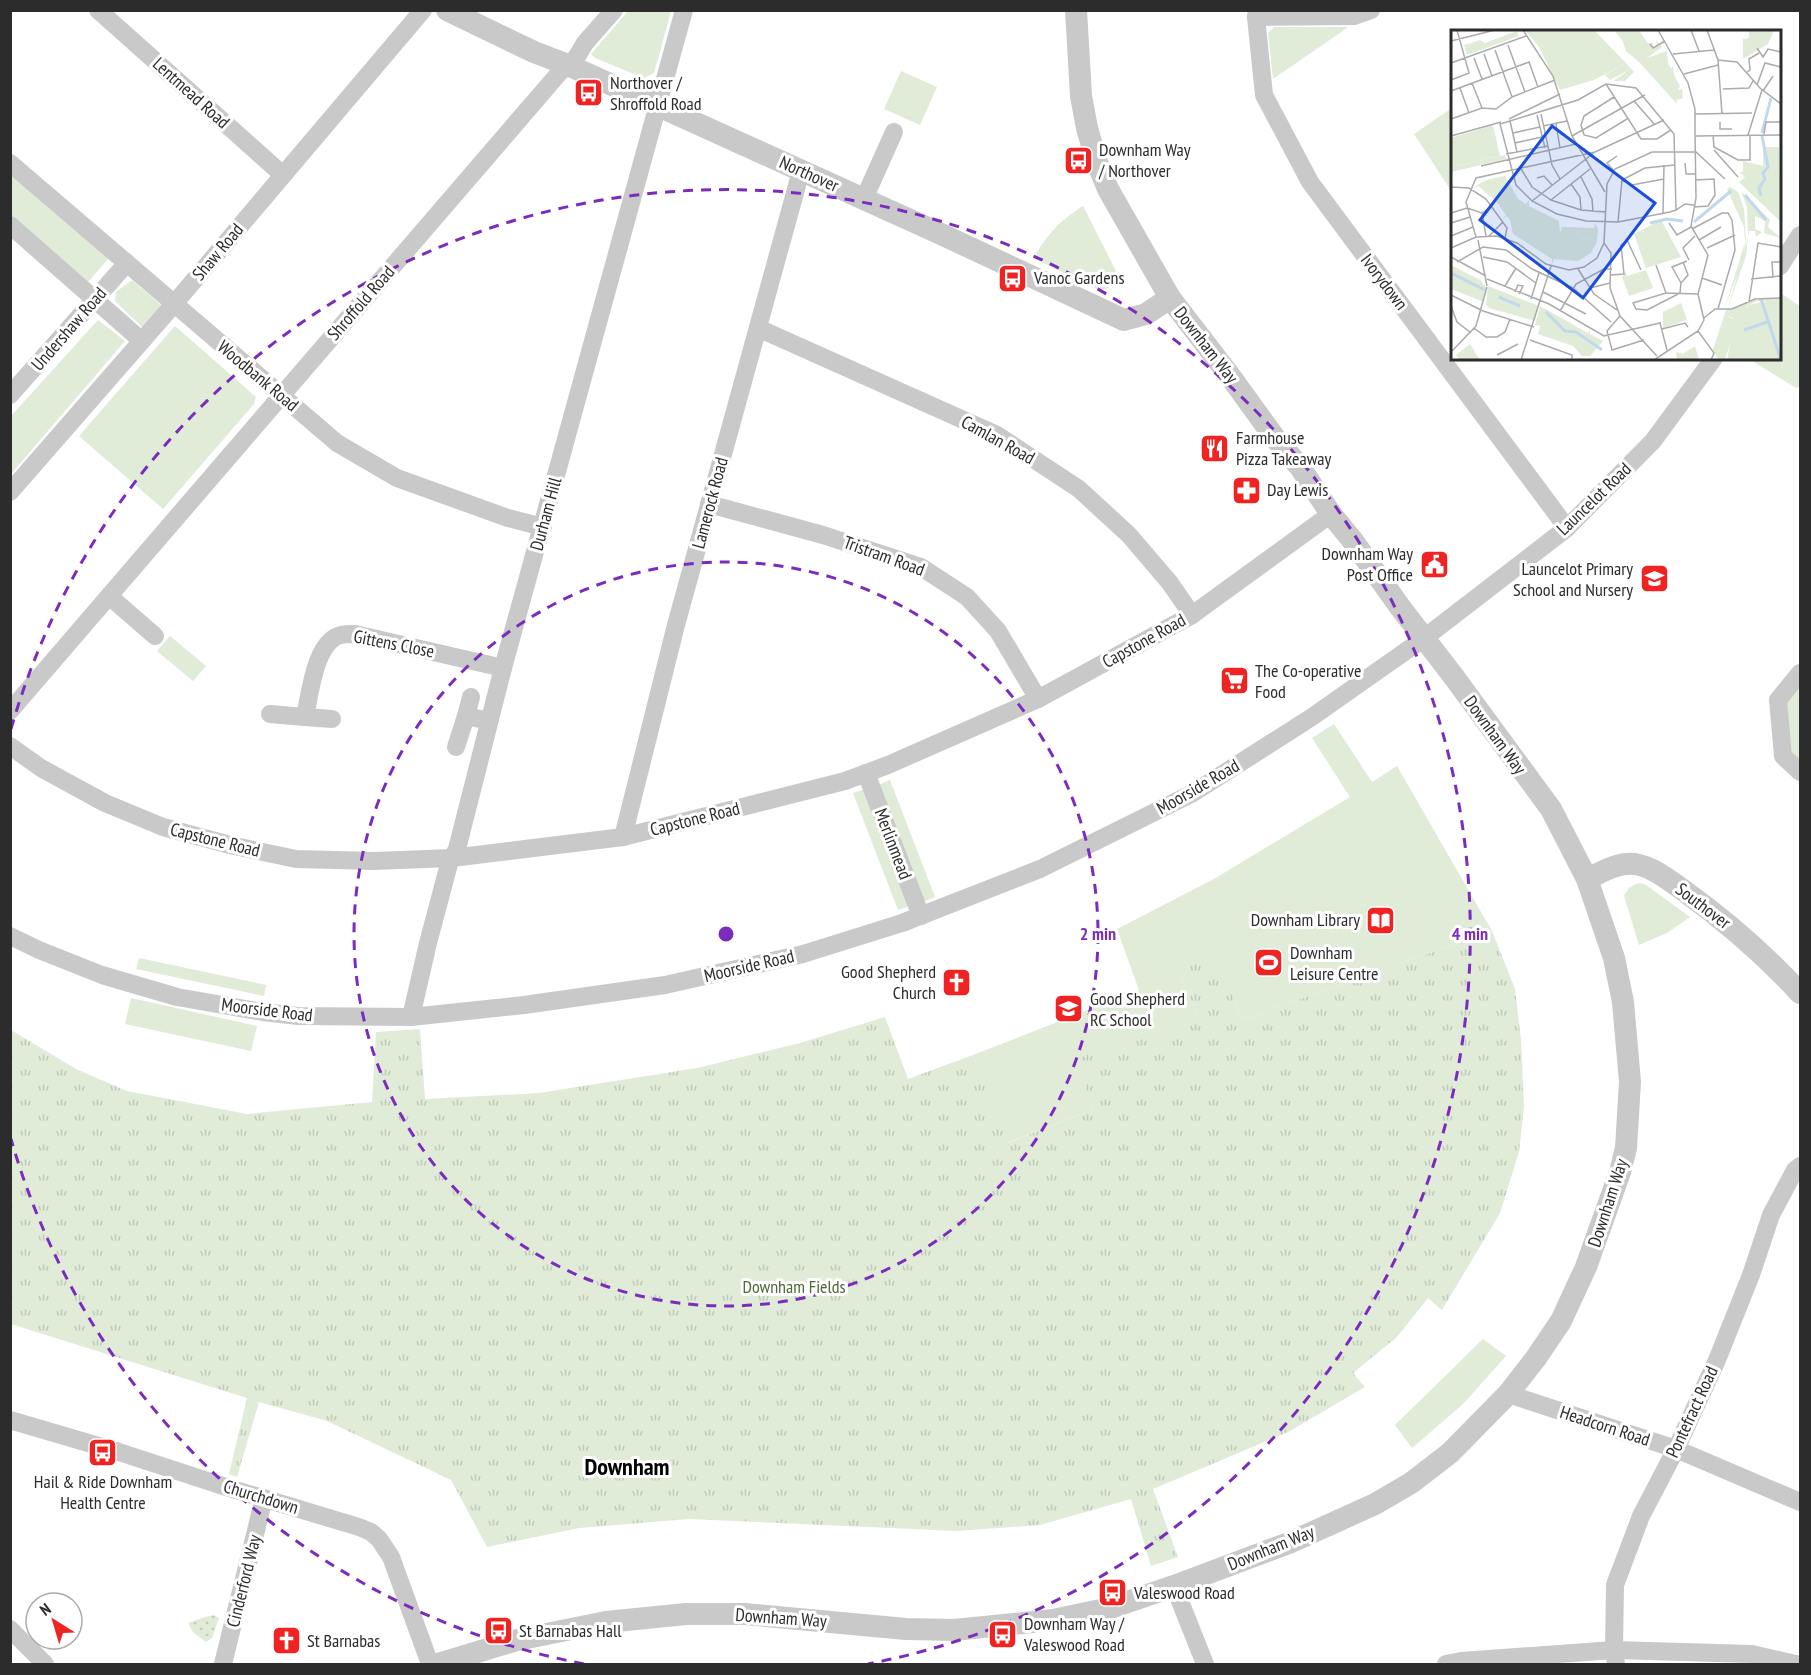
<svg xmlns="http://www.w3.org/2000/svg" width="1811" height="1675" viewBox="0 0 1811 1675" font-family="'PT Sans Narrow',sans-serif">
	<defs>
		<pattern id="park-tufts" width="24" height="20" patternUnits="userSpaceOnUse" patternTransform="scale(1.5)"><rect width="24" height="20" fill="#e0ebd8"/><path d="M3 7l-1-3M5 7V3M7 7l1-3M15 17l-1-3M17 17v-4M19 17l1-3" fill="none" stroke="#c0caba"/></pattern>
		<pattern id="garden-dots" width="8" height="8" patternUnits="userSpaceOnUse" patternTransform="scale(1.5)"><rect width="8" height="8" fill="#e0ebd8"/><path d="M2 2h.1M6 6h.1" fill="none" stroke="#c0caba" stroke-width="1.8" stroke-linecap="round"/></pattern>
	</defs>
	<rect width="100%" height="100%" fill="#fff"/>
	<g fill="#e0ebd8">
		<polygon points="629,10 671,11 654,73 644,78 595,58 591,54"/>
		<polygon points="1274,27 1347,27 1347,28 1273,79 1268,33"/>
		<polygon points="901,71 937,87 920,125 884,109"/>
		<polygon points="1452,108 1452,192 1414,134"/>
		<polygon points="10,174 109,258 88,282 11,215"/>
		<path d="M1083,206L1115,269L1119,279L1107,289H1097L1033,258C1049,233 1058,222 1083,206Z"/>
		<polygon points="132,280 161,305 142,327 115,301 116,292"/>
		<polygon points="1780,293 1800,306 1800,387 1796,388 1749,359 1780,358"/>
		<polygon points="98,320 125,341 11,474 11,416"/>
		<polygon points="175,326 256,397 254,404 163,509 79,436"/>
		<polygon points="170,636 206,666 193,681 157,651"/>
		<polygon points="1800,684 1800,764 1790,754 1785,703"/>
		<polygon points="1334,724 1372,782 1397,766 1492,931 1242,1020 1217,956 1180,970 1198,1019 1158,1039 1153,1028 1075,1060 1094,1109 1007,1143 973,1055 1139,990 1117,929 1214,879 1350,797 1312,738"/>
		<polygon points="890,780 935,897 923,902 878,785"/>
		<polygon points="865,789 910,906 898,910 853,793"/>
		<path d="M1640,883L1646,885L1690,917L1667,933L1639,945L1624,896C1628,888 1631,885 1640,883Z"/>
		<polygon points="139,958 266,985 264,996 136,969"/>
		<polygon points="131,998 257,1026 251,1051 125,1024"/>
		<polygon points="1483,1339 1506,1356 1463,1404 1412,1448 1395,1425"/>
	</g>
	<polygon fill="url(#park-tufts)" points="1492,931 1515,989 1521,1040 1524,1106 1519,1152 1500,1213 1442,1310 1428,1298 1397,1337 1353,1373 1365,1387 1288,1432 1153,1489 1178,1557 1151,1566 1131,1499 1040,1525 957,1531 689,1519 579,1528 487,1547 451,1480 327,1421 259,1402 237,1477 229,1474 247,1398 11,1324 11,1030 76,1069 127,1091 247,1114 372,1102 376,1032 420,1029 425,1099 539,1093 697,1068 800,1043 885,1017 908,1079 973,1055 1008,1143 1094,1109 1074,1060 1153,1028 1158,1039 1198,1019 1180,970 1217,955 1242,1020"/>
	<polygon fill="url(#garden-dots)" points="214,1615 219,1618 212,1638 206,1642 193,1632 188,1623 205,1617"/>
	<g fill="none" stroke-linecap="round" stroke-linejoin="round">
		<g stroke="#c9c9c9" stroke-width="18">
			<polyline points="98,10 283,175"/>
			<polyline points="1257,10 1256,17 1264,95 1310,182 1567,528"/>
			<polyline points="1256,17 1354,16 1371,10"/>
			<polyline points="10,163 337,443 397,478 508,518 543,527"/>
			<polyline points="864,199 894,132"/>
			<polyline points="10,225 142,341"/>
			<polyline points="1780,266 1800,235"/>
			<polyline points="758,328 997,435 1079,489 1129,535 1170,583 1192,615"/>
			<polyline points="10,395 127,263"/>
			<polyline points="10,492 174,304 423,10"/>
			<polyline points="709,504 823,535 921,567 967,597 998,631 1038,699"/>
			<polyline points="109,596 155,636"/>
			<polyline points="1800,673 1778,700 1783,756 1800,772"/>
			<polyline points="471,697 466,716 489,721"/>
			<polyline points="10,711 560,72 576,58 585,43 614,10"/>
			<path d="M270,714L305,717C310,694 315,641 341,635C345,634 351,634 355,634L503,668"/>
			<polyline points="305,717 332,719"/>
			<polyline points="10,746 41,768 105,803 163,827 230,845 296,859 374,861 452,858 623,837 845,781 888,765 1038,699 1192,615 1331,514"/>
			<polyline points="456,747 466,716"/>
			<polyline points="866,773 921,916"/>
			<polyline points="623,837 676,625 801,171"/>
			<polyline points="10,936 39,950 102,975 177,997 263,1012 298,1016 411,1017 524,1005 665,985 803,954 902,923 1040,869 1193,793 1312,717 1423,639 1567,528 1653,441 1714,358"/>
			<polyline points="411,1017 428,943 449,864 457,849 503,668 684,10"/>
			<polyline points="1508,1394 1676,1449 1800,1502"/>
			<polyline points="10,1420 119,1452 229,1488 359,1527 371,1532 379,1539 391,1557 430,1664"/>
			<polyline points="1174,1586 1205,1664"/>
			<polyline points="10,1629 45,1664"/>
			<polyline points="223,1664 264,1498"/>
			<polyline points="1446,1664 1461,1661 1614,1650 1752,1654 1796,1664"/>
			<polyline points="1616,1664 1614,1650 1615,1585 1641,1516 1676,1449 1717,1360 1751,1275 1771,1215 1795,1170 1800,1166"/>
		</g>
		<g stroke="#c9c9c9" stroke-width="22">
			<polyline points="447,10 534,52 568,65 941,234 1124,320 1146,314 1170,298"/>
			<path d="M1587,879C1602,872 1618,862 1635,864C1653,867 1669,880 1683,890C1726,921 1765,955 1800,993"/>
			<polyline points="438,1664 517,1640 606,1622 686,1614 745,1614 906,1629 954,1630 1053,1620 1110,1608 1174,1586 1289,1543 1375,1504 1411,1483 1450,1453 1508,1394 1536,1358 1561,1321 1586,1267 1620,1172 1626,1148 1630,1082 1623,1002 1614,958 1587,879 1551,809 1454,677 1400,607 1353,541 1331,514 1300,467 1275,438 1230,376 1170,298 1108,189 1096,160 1087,128 1081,96 1076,10"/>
		</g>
	</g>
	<g fill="none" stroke="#7b2cbf" stroke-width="3" stroke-dasharray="10 8">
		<circle cx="726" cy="934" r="372"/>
		<path d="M584 1664A744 744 0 0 1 11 1139M11 729A744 744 0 1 1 868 1664"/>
	</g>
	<defs>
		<symbol id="bus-square" viewBox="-11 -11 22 22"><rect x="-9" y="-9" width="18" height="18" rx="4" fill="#ef2422" stroke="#fff"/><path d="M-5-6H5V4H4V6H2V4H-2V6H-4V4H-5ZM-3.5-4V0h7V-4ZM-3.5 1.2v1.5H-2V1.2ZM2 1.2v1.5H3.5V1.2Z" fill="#fff"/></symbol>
		<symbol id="restaurant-square" viewBox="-11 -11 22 22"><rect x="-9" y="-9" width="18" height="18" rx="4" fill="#ef2422" stroke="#fff"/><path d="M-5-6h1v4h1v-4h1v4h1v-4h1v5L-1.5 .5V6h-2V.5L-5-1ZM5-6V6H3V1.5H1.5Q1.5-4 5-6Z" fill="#fff"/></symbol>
		<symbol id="pharmacy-square" viewBox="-11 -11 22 22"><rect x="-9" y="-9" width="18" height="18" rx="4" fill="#ef2422" stroke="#fff"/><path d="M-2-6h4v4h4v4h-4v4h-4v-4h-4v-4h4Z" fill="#fff"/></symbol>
		<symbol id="civic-square" viewBox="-11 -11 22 22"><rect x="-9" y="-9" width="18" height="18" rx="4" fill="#ef2422" stroke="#fff"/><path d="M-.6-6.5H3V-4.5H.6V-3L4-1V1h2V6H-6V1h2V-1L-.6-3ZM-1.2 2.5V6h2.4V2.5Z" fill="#fff"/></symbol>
		<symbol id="school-square" viewBox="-11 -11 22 22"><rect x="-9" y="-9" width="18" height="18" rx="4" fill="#ef2422" stroke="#fff"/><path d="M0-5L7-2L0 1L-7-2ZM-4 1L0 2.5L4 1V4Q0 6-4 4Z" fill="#fff"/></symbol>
		<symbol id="supermarket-square" viewBox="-11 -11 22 22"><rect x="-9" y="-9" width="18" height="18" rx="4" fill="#ef2422" stroke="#fff"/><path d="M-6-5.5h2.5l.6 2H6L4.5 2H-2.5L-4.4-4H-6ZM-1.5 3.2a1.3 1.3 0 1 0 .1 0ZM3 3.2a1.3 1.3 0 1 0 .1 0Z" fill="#fff"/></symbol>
		<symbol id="library-square" viewBox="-11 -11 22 22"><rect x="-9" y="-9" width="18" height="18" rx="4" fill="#ef2422" stroke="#fff"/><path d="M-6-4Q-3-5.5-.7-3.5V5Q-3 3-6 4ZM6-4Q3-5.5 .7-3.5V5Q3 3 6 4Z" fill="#fff"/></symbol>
		<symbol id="stadium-square" viewBox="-11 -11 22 22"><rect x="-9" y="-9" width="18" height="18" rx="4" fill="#ef2422" stroke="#fff"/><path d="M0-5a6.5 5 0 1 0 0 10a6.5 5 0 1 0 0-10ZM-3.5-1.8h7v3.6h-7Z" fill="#fff"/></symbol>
		<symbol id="church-square" viewBox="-11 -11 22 22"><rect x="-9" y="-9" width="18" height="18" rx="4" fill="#ef2422" stroke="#fff"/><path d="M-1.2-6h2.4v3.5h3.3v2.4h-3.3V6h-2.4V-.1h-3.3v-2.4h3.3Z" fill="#fff"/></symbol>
	</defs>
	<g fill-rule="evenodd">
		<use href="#bus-square" x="572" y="76" width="33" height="33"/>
		<use href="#bus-square" x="1062" y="144" width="33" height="33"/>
		<use href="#bus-square" x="996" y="262" width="33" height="33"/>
		<use href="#restaurant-square" x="1198" y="432" width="33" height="33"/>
		<use href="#pharmacy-square" x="1230" y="474" width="33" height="33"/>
		<use href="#civic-square" x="1418" y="548" width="33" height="33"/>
		<use href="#school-square" x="1638" y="562" width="33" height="33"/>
		<use href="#supermarket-square" x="1218" y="664" width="33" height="33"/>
		<use href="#library-square" x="1364" y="904" width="33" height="33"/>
		<use href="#stadium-square" x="1252" y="946" width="33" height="33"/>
		<use href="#church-square" x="940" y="966" width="33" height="33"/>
		<use href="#school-square" x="1052" y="992" width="33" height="33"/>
		<use href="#bus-square" x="86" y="1436" width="33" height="33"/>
		<use href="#bus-square" x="1096" y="1576" width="33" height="33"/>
		<use href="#bus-square" x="482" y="1614" width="33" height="33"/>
		<use href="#bus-square" x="986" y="1618" width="33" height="33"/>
		<use href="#church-square" x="270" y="1624" width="33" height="33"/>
	</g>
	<g text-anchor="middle" stroke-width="6" stroke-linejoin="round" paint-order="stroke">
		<g font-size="18" fill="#2c2c2c" stroke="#fff" text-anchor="start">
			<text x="610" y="89">Northover /<tspan x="610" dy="21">Shroffold Road</tspan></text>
			<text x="1099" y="156">Downham Way<tspan x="1099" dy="21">/ Northover</tspan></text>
			<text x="1034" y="284">Vanoc Gardens</text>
			<text x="1236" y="444">Farmhouse<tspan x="1236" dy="21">Pizza Takeaway</tspan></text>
			<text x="1267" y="496">Day Lewis</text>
			<text x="1413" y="560" text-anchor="end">Downham Way<tspan x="1413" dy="21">Post Office</tspan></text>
			<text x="1633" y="575" text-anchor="end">Launcelot Primary<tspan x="1633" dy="21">School and Nursery</tspan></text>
			<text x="1255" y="677">The Co-operative<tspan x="1255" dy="21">Food</tspan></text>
			<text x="1360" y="926" text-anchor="end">Downham Library</text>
			<text x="1290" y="959">Downham<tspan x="1290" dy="21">Leisure Centre</tspan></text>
			<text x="936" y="978" text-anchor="end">Good Shepherd<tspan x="936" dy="21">Church</tspan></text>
			<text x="1090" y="1005">Good Shepherd<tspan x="1090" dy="21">RC School</tspan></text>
			<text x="103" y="1488" text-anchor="middle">Hail &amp; Ride Downham<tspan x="103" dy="21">Health Centre</tspan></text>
			<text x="1134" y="1599">Valeswood Road</text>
			<text x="1024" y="1630">Downham Way /<tspan x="1024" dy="21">Valeswood Road</tspan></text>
			<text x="519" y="1637">St Barnabas Hall</text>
			<text x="307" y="1647">St Barnabas</text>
		</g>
		<g font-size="18" fill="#2c2c2c" stroke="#fff">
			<text transform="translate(191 93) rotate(42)" y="6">Lentmead Road</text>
			<text transform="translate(809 174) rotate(24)" y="6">Northover</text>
			<text transform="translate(218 252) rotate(-50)" y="6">Shaw Road</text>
			<text transform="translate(1384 282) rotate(53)" y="6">Ivorydown</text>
			<text transform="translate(361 303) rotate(-49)" y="6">Shroffold Road</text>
			<text transform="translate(69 329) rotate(-49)" y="6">Undershaw Road</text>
			<text transform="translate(1206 345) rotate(52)" y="6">Downham Way</text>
			<text transform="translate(258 376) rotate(40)" y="6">Woodbank Road</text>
			<text transform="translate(998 440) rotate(29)" y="6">Camlan Road</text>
			<text transform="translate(1594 499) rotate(-44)" y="6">Launcelot Road</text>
			<text transform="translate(710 503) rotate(-75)" y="6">Lamerock Road</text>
			<text transform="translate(546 514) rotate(-75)" y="6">Durham Hill</text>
			<text transform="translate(884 556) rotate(20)" y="6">Tristram Road</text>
			<text transform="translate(1144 641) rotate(-29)" y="6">Capstone Road</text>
			<text transform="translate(394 644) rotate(11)" y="6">Gittens Close</text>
			<text transform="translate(1495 735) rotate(54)" y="6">Downham Way</text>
			<text transform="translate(1198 787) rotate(-30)" y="6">Moorside Road</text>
			<text transform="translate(695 819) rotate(-14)" y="6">Capstone Road</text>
			<text transform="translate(215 840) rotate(14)" y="6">Capstone Road</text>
			<text transform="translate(893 844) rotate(69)" y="6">Merlinmead</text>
			<text transform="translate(1703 906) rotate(37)" y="6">Southover</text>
			<text transform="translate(749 966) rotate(-13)" y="6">Moorside Road</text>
			<text transform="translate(267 1010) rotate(7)" y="6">Moorside Road</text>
			<text transform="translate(1608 1203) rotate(-72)" y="6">Downham Way</text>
			<text transform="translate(1692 1412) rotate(-65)" y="6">Pontefract Road</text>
			<text transform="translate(1605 1426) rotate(18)" y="6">Headcorn Road</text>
			<text transform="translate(261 1497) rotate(17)" y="6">Churchdown</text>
			<text transform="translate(1271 1548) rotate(-22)" y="6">Downham Way</text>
			<text transform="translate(244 1581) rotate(-76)" y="6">Cinderford Way</text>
			<text transform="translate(781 1618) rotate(4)" y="6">Downham Way</text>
		</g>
		<g font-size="18" fill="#4a6937" stroke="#fff">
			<text x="794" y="1293">Downham Fields</text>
		</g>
		<g font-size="24" font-weight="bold" fill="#000" stroke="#fff">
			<text x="627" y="1475">Downham</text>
		</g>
	</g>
	<g transform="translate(1451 30)">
		<rect width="330" height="330" fill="#fff"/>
		<path d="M298,0H323L317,14L292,29V9L298,8ZM189,33H201L214,48L222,36L226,74ZM144,193L147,199L146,212L128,206L126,201L125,205L109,203L111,197L143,198ZM195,240L202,258L178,266L171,247L175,242L176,246ZM330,268V330H276L283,294L298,275Z" fill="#e0ebd8"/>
		<path d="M168,0H188L195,13H202L201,19L207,15L205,11H206L211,17L196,28L216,21L217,33L212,43L216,49L200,40L201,33H189L175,21ZM175,33L183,42L174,51H162L178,40L159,50L154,45L150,47ZM54,125L55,129L0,142V137ZM279,157L287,162L293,179L295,208L292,228L288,240L274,278L294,212L293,197L276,159ZM290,161L319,190L317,197L330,208L313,203L314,191L304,186V199L311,202L305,207L304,201H298L295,226L277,278L297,207L296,177ZM330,268L329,272L306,271L296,276L295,288H288L282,303V288L274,285L258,330L275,280L303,270Z" fill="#e0ebd8"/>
		<path d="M74,0H143L175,33L143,50L109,60L88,17ZM19,314L29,330H9L5,325Z" fill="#e0ebd8"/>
		<path d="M163,0H188L203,23L187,31ZM42,95L49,126L0,137V108ZM312,117H328L330,192L288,152L294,147L288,142H292V131L312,136ZM54,146L67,169L75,174L78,170V176L108,191L109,203L125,204L126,201L128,206L146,212L140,223L127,231L103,229L101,234V229L62,204L59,190L56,186L51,189L55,185L45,171L27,156L23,159L25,156L35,150ZM210,190L230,227L195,238L183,204ZM0,235L29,250L35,257L33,272L0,259ZM37,256L88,276L84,291L38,278L35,274ZM89,276L137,303L139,299V304L152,311L139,326H131L122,316L87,304L89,296L84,295ZM244,316L248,330H226L225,322L232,324Z" fill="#e0ebd8"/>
		<path d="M66,1L68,6L16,25L13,15L29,10L34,13ZM216,31L229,56L227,60L231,59L232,68L226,70L212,43L209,35ZM230,273L236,290L212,298V282ZM274,285L282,289V304L274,330H268L262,320Z" fill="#e0ebd8"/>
		<path fill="none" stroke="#c2d8ec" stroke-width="3" d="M311,103L320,68M294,165L315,190M310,166L308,158L314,149L312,143L317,137L311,106M243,192L280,161M199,193L216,189L232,191M0,243L34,260M48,267L69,276M310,269L330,330M95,282L114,301L125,302L151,320M293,300L316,292"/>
		<path fill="none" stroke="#ababab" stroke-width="1.5" d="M72,0L102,46L121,106L154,162M207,0L237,53L244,79V104M240,0L248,21M256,0L267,30L271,84M0,11L44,0M199,14L202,18L214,11M57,15L74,62M306,18L312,27L317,19L330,22M44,20L61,67M33,24L41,46M222,24L263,20M23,28L31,49M267,30L286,32L309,58L330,74M0,33L75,6M296,42L299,40L298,29L308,23M233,44L267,35M0,50L18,43L6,0M21,53L31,78M155,54L190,109H206L220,100M306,55L314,33L330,37M9,58L18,83M272,59L298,58L302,51M0,61L78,32L87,57M312,61L322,46M163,67L133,86L130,95L133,105L145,108L176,89M183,71L204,95M90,84L101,135L109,149M244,84L301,83M86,85L94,118M0,89L31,78L45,79L61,67L104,50M58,89L109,64M59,91L66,122M269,92V99H281M105,94L109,118M92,96L116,91M62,103L89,97M313,104L315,92H330M262,105L263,117L287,130H299V105M297,105L311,60M0,106L50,92M121,106L194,65M245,106L330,105M64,113L91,107M263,120L287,147M244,121L274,149M55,124L97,116M234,133L235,144H244M30,136L125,114M69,137L81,157L100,170L130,180L154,182M163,141L156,133L166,126M130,147L141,169L142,181M86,148L93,146L101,155M171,150L181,155L213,149M120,154L129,167L130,180M0,157L18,158L35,169L56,198L54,208M100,170L139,139M81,171L144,122M243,177L257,176L264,165L263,149L244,150M225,180L223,104L185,58L155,54L127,70L49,94L65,155L81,171L106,184L135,191L167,192L219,182L225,180L234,174L243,175M0,183L16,178L31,183L41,176M31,183L35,206M212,183L213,135M167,192L171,150L194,138L224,135M0,193L19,187M218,193L226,205L240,197M241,199L271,183H277L281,190L284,220L267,279M0,206L22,197M38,206L52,192M25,207L15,172L25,148L144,122L213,90M27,210L36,256M248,210L270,197M153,213L160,223L159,258L169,286L206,326M0,218L25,207L46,206L66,213L95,234L118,240L133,237L146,228L153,213L156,154L164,139L201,122H244M256,218L284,205M0,227L35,246M32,227L56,232L85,253M238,230L232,218L244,206M6,232L32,217L55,220L81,239L122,258L160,292M205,235L215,263M127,239L143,264L166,280M160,245L173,244L170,215L176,210L190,240M251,248L271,255M322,248L321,232H330M36,249L98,274L153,306L209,293L216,320M300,249L330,246M230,253L221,237L236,231M54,256L65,238M139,258L159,253M64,262L67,255L72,256L68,264M92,262L135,284M229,263L196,280L185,279L182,273L215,263L247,264M229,263L230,253L237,245L232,232M0,265L32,281L83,297M80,269L88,243M298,272L307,213L330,217M0,276L6,292L20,303M109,281L125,254L153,239H161M169,286L156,301L161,320L193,310M253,288L264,279H281L304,269L330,268M23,298L35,307H46L54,302L59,289M211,299L234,293L237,297M247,301L263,323L260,330M79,310L121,325V330M1,321L25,296L36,257M46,325L67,314M70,330L100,236M203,330L247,301L253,290L247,264L257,225L240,196L245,168L244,101"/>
		<path fill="#1d4ed8" fill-opacity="0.15" stroke="#1d4ed8" stroke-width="3" d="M101,96L204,173L132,268L29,190Z"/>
		<rect width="330" height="330" fill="none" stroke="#2c2c2c" stroke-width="3"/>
	</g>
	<circle cx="726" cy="934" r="9" fill="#7b2cbf" stroke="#fff" stroke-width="3"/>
	<g font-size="18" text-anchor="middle" font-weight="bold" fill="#7b2cbf" stroke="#fff" stroke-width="6" stroke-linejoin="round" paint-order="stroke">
		<text x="1098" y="940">2 min</text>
		<text x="1470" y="940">4 min</text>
	</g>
	<rect width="1811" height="1675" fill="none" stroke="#2c2c2c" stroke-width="24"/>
	<g transform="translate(54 1621) rotate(323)"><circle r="28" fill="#ffffff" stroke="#ababab" stroke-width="1.5"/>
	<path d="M0-4.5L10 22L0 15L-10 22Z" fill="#ef2422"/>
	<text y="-9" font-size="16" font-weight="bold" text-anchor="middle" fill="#2c2c2c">N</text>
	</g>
</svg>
